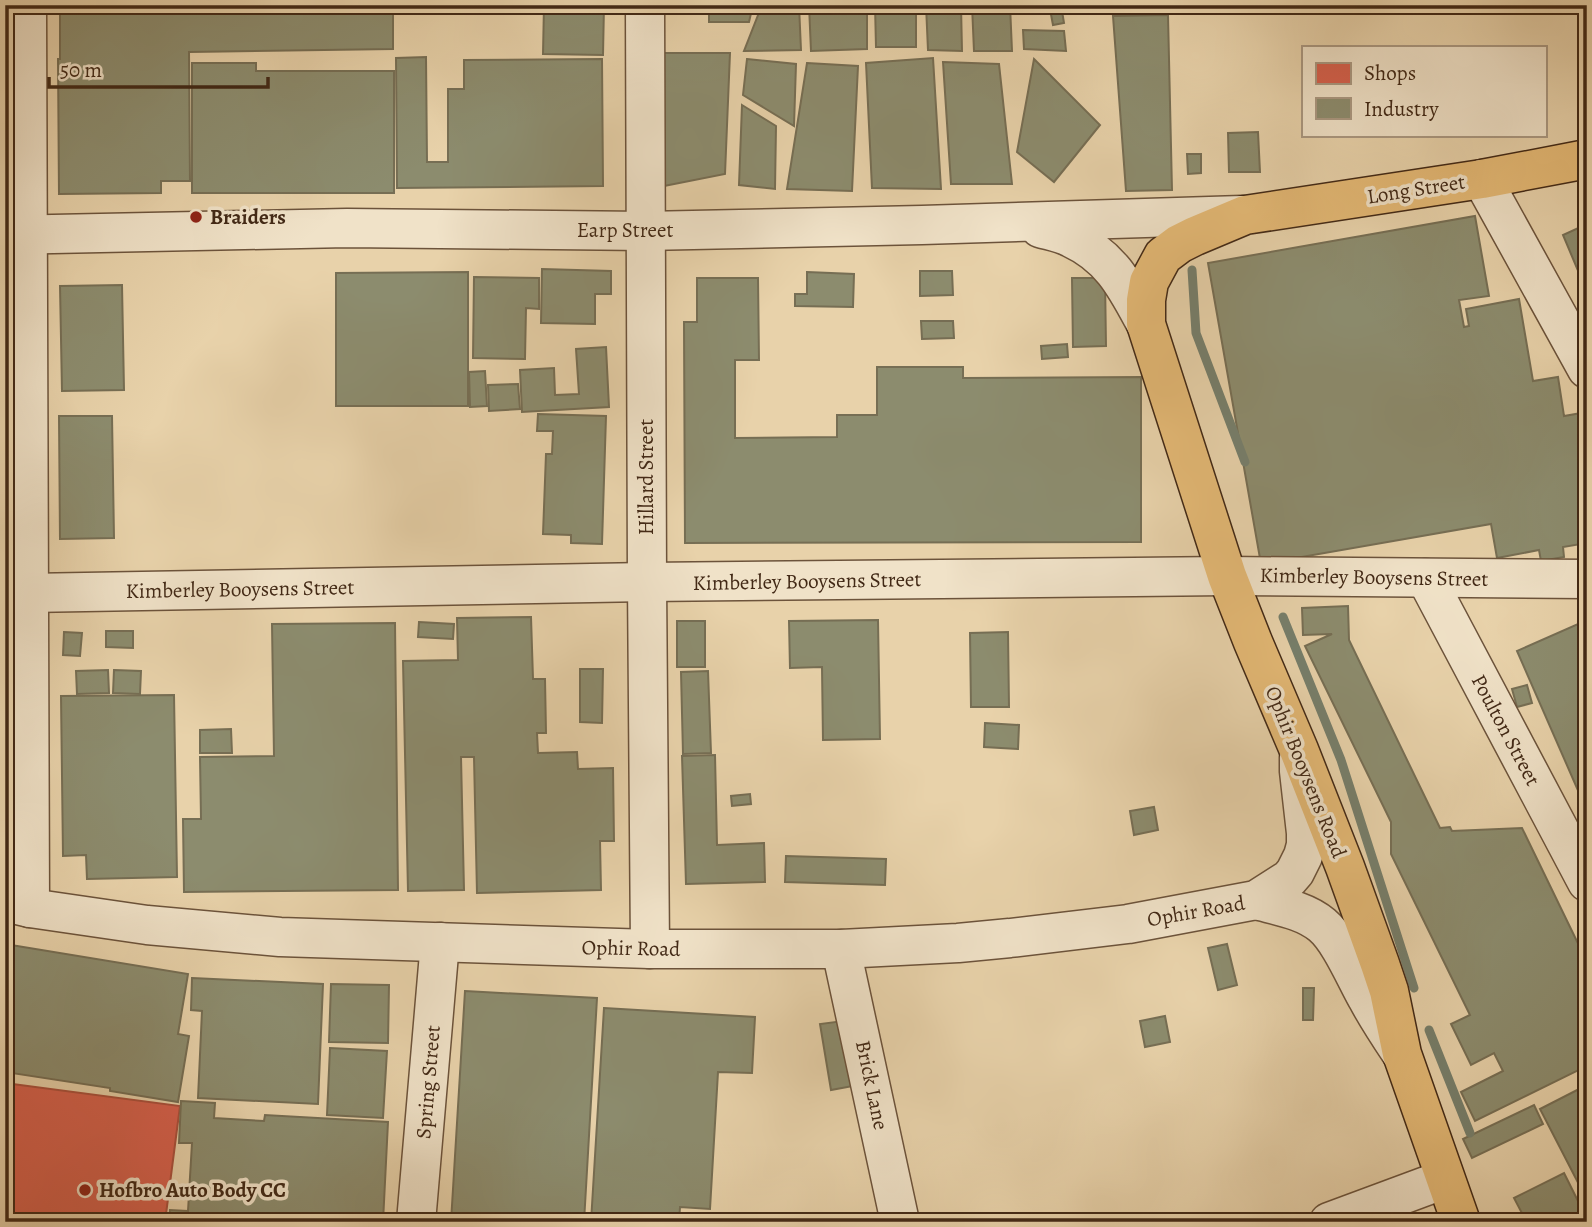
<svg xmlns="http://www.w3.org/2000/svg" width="1592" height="1227" viewBox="0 0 1592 1227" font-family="Alegreya,serif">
	<rect width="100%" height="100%" fill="#e8d2aa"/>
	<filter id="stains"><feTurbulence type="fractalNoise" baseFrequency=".00286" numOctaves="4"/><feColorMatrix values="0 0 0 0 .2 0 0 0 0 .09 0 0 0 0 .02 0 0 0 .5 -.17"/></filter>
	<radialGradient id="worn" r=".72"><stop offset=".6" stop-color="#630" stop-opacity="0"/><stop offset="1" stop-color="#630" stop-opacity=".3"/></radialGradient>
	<polygon fill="#d6604d" stroke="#aa503c" stroke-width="2" points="5,1083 180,1106 165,1222 74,1222 5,1213"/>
	<g fill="#8c8c6e" stroke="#766e54" stroke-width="2">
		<polygon points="60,5 393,5 393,49 189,52 190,181 161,181 161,193 59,194 58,59 60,59"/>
		<polygon points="544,5 604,5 603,55 543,54"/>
		<polygon points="709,5 753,5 749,22 709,22"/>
		<polygon points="762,5 799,5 801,50 744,51"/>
		<polygon points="809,5 867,5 867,49 811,51"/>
		<polygon points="875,5 916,5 916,47 876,47"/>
		<polygon points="926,5 961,5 962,51 928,50"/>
		<polygon points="972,5 1010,5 1012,51 974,51"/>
		<polygon points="1023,5 1061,5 1064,23 1053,25 1050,9 1024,12"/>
		<polygon points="1168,15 1172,190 1126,191 1113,16"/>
		<polygon points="1023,30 1064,31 1066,51 1024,49"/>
		<polygon points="664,53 730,53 725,174 664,186"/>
		<polygon points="426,57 427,162 448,162 448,89 464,89 464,60 602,59 603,186 397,188 396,58"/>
		<polygon points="933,58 941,189 872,188 866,63"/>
		<polygon points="747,59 796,64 794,126 743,95"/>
		<polygon points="1034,59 1100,125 1054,182 1017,152"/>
		<polygon points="943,62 999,64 1012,184 951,184"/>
		<polygon points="192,63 256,63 256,71 394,71 394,193 192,193"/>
		<polygon points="807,63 858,66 852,191 787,189"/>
		<polygon points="742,105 776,126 775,189 739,185"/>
		<polygon points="1258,132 1260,172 1229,172 1228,133"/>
		<polygon points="1187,154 1201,154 1201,173 1188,174"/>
		<polygon points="1475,216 1489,296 1459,300 1464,327 1469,326 1466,309 1519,299 1533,381 1558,377 1564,416 1587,412 1587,543 1563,547 1564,557 1541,561 1539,550 1497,558 1491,524 1261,564 1208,263"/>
		<polygon points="1587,224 1587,292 1563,235"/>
		<polygon points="542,269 611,271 611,294 595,294 595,324 541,323"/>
		<polygon points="920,271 952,271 953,295 920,296"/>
		<polygon points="468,272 468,406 336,406 336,273"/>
		<polygon points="807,272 854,274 853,307 795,306 795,294 807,294"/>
		<polygon points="474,277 539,278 539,309 526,308 525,359 473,358"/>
		<polygon points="697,278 758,278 759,360 735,360 735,438 837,437 837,415 877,415 877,367 963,367 963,378 1141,377 1141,542 685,543 684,322 697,322"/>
		<polygon points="1072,278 1105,278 1106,346 1073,347"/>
		<polygon points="122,285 124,390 62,391 60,286"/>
		<polygon points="921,321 953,321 954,338 922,339"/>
		<polygon points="1067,344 1068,357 1042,359 1041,346"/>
		<polygon points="606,347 609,407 522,412 520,370 554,368 555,395 579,394 576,349"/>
		<polygon points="485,371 487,406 470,407 469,372"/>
		<polygon points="518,384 520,409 489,411 488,385"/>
		<polygon points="538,414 606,416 602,544 571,543 571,535 543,534 546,454 552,454 553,431 537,431"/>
		<polygon points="59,416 112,416 114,538 60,539"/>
		<polygon points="1348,606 1349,640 1440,828 1450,827 1452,831 1522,828 1587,962 1587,1066 1475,1121 1461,1092 1503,1071 1494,1053 1471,1065 1451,1024 1470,1015 1391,854 1391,822 1305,646 1332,634 1303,635 1302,608"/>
		<polygon points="531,617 533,679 545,679 546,733 537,733 538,753 577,752 578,769 613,768 614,841 600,841 601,890 477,893 474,757 461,757 464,890 408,891 403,661 458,660 457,618"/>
		<polygon points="878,620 880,739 823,740 822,667 790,668 789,621"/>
		<rect x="677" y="621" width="28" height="46"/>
		<polygon points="419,622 454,624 453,639 418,637"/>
		<polygon points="395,623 398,890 184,892 183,819 201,819 200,757 274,756 272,624"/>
		<polygon points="1578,624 1587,642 1587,811 1517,651"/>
		<polygon points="106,631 133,631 133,648 106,647"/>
		<polygon points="64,632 82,633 80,656 63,655"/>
		<polygon points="1008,632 1009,707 971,707 970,633"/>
		<polygon points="580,669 603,669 602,723 580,722"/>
		<polygon points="108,670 109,693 77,694 76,671"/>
		<polygon points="114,670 141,671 140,694 113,693"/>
		<polygon points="708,671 711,753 683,754 681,672"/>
		<polygon points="1527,685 1532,703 1517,707 1512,689"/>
		<polygon points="174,695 177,877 87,879 86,855 63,856 61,696"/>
		<polygon points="985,723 1019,725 1018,749 984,747"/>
		<polygon points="231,729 232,753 200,753 200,730"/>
		<polygon points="715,755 717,845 764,843 765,882 686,884 682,756"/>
		<polygon points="750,794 751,804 732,806 731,796"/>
		<polygon points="1154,807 1158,830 1134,835 1130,811"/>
		<polygon points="786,856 886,859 885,885 785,882"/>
		<polygon points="5,944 188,974 178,1034 189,1036 178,1102 110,1091 110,1088 5,1072"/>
		<polygon points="1227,944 1237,985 1218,990 1208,948"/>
		<polygon points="192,978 323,984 318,1104 198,1098 202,1011 191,1010"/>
		<polygon points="331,984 389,985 388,1043 329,1042"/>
		<polygon points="1303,988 1314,988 1313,1020 1303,1020"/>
		<polygon points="465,991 597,998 584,1222 451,1222"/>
		<polygon points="604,1008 755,1017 752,1073 718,1072 710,1209 680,1207 679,1222 591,1222"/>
		<polygon points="1165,1016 1170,1042 1145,1047 1140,1021"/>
		<polygon points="843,1021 853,1086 831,1090 820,1024"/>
		<polygon points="330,1048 387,1051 383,1118 327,1115"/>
		<polygon points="1587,1085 1587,1200 1540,1109"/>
		<polygon points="181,1101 215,1103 214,1118 264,1121 265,1115 388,1122 383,1222 169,1222 170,1210 188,1211 192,1143 179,1143"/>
		<polygon points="1534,1105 1543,1124 1472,1158 1463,1139"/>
		<polygon points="1564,1173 1587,1219 1587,1222 1514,1222 1524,1217 1514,1198"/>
	</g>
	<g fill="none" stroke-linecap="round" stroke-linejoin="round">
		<g stroke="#767f6c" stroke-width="9">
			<polyline points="1192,270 1196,333 1245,462"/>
			<polyline points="1283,617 1341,760 1414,988"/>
			<polyline points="1429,1030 1470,1133"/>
		</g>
		<defs>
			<g id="minor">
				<polyline points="27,5 30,908"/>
				<polyline points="645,5 647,582 650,949"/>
				<polyline points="1482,179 1587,369"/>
				<path d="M1040,228C1050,231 1062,233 1071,238C1112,257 1126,287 1146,324"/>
				<polyline points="5,235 347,228 645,231 922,225 1242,215"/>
				<polyline points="1426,578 1587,882"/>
				<polyline points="28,593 647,582 1227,576 1587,579"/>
				<path d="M1256,900C1278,906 1304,910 1322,925C1340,940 1355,977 1367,998C1377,1017 1389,1035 1401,1053"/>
				<polyline points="5,902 30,908 147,925 280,937 650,949 841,949 958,943 1010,938 1128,924 1256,900 1289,879 1295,872 1303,856 1306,845 1306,833 1299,771 1299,757"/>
				<polyline points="841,949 900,1222"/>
				<polyline points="416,1222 440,942"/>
				<polyline points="1329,1222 1445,1179"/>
			</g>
			<polyline id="major" points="1461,1222 1402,1054 1389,991 1380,964 1345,867 1299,750 1253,642 1227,576 1146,324 1146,300 1149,282 1163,256 1179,244 1195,236 1245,215 1482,179 1587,159"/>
		</defs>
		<use href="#minor" stroke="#6c533b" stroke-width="41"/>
		<use href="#major" stroke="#422916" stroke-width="41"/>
		<use href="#minor" stroke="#f0e2c8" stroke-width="38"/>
		<use href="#major" stroke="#e4b975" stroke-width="38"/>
	</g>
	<g fill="#8f2418" stroke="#f0e2c8" stroke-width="2.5">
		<circle cx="196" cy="217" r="7"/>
		<circle cx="85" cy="1190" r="7"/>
	</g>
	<g text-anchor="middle" stroke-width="7" stroke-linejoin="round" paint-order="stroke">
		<g font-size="21" fill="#422916" stroke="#f0e2c8">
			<text transform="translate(1416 189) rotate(-9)" y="7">Long Street</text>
			<text x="625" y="237">Earp Street</text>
			<text transform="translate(646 477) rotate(-90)" y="7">Hillard Street</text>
			<text transform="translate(1374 577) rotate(1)" y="7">Kimberley Booysens Street</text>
			<text transform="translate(807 581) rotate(-1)" y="7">Kimberley Booysens Street</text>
			<text transform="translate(240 589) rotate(-1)" y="7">Kimberley Booysens Street</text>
			<text transform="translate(1506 730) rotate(62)" y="7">Poulton Street</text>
			<text transform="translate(1306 772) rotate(68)" y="7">Ophir Booysens Road</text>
			<text transform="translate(1196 911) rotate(-10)" y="7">Ophir Road</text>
			<text transform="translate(631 948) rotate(1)" y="7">Ophir Road</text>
			<text transform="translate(428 1082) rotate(-85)" y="7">Spring Street</text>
			<text transform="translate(872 1085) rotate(78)" y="7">Brick Lane</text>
		</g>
		<g font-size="21" font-weight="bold" fill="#422916" stroke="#f0e2c8" text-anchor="start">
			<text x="210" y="224">Braiders</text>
			<text x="99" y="1197">Hofbro Auto Body CC</text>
		</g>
	</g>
	<rect width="1592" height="1227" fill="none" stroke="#e8d2aa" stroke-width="28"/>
	<rect x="7" y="7" width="1578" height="1213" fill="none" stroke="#422916" stroke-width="3.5"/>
	<rect x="14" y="14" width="1564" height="1199" fill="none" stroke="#422916" stroke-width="2"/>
	<rect x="1302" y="46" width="245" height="91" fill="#f0e2c8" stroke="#aa9881" stroke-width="2"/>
	<rect x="1316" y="63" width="35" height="21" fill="#d6604d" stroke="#aa9881" stroke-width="2"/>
	<text x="1364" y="80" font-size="21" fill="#422916">Shops</text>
	<rect x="1316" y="98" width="35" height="21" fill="#8c8c6e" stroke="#aa9881" stroke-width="2"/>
	<text x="1364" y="116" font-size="21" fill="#422916">Industry</text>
	<path d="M49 77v10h219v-10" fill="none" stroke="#422916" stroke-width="3.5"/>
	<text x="60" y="77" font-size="21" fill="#422916" stroke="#f0e2c8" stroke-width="5" paint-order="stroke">50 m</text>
	<rect width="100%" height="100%" filter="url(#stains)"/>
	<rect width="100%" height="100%" fill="url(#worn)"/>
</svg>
